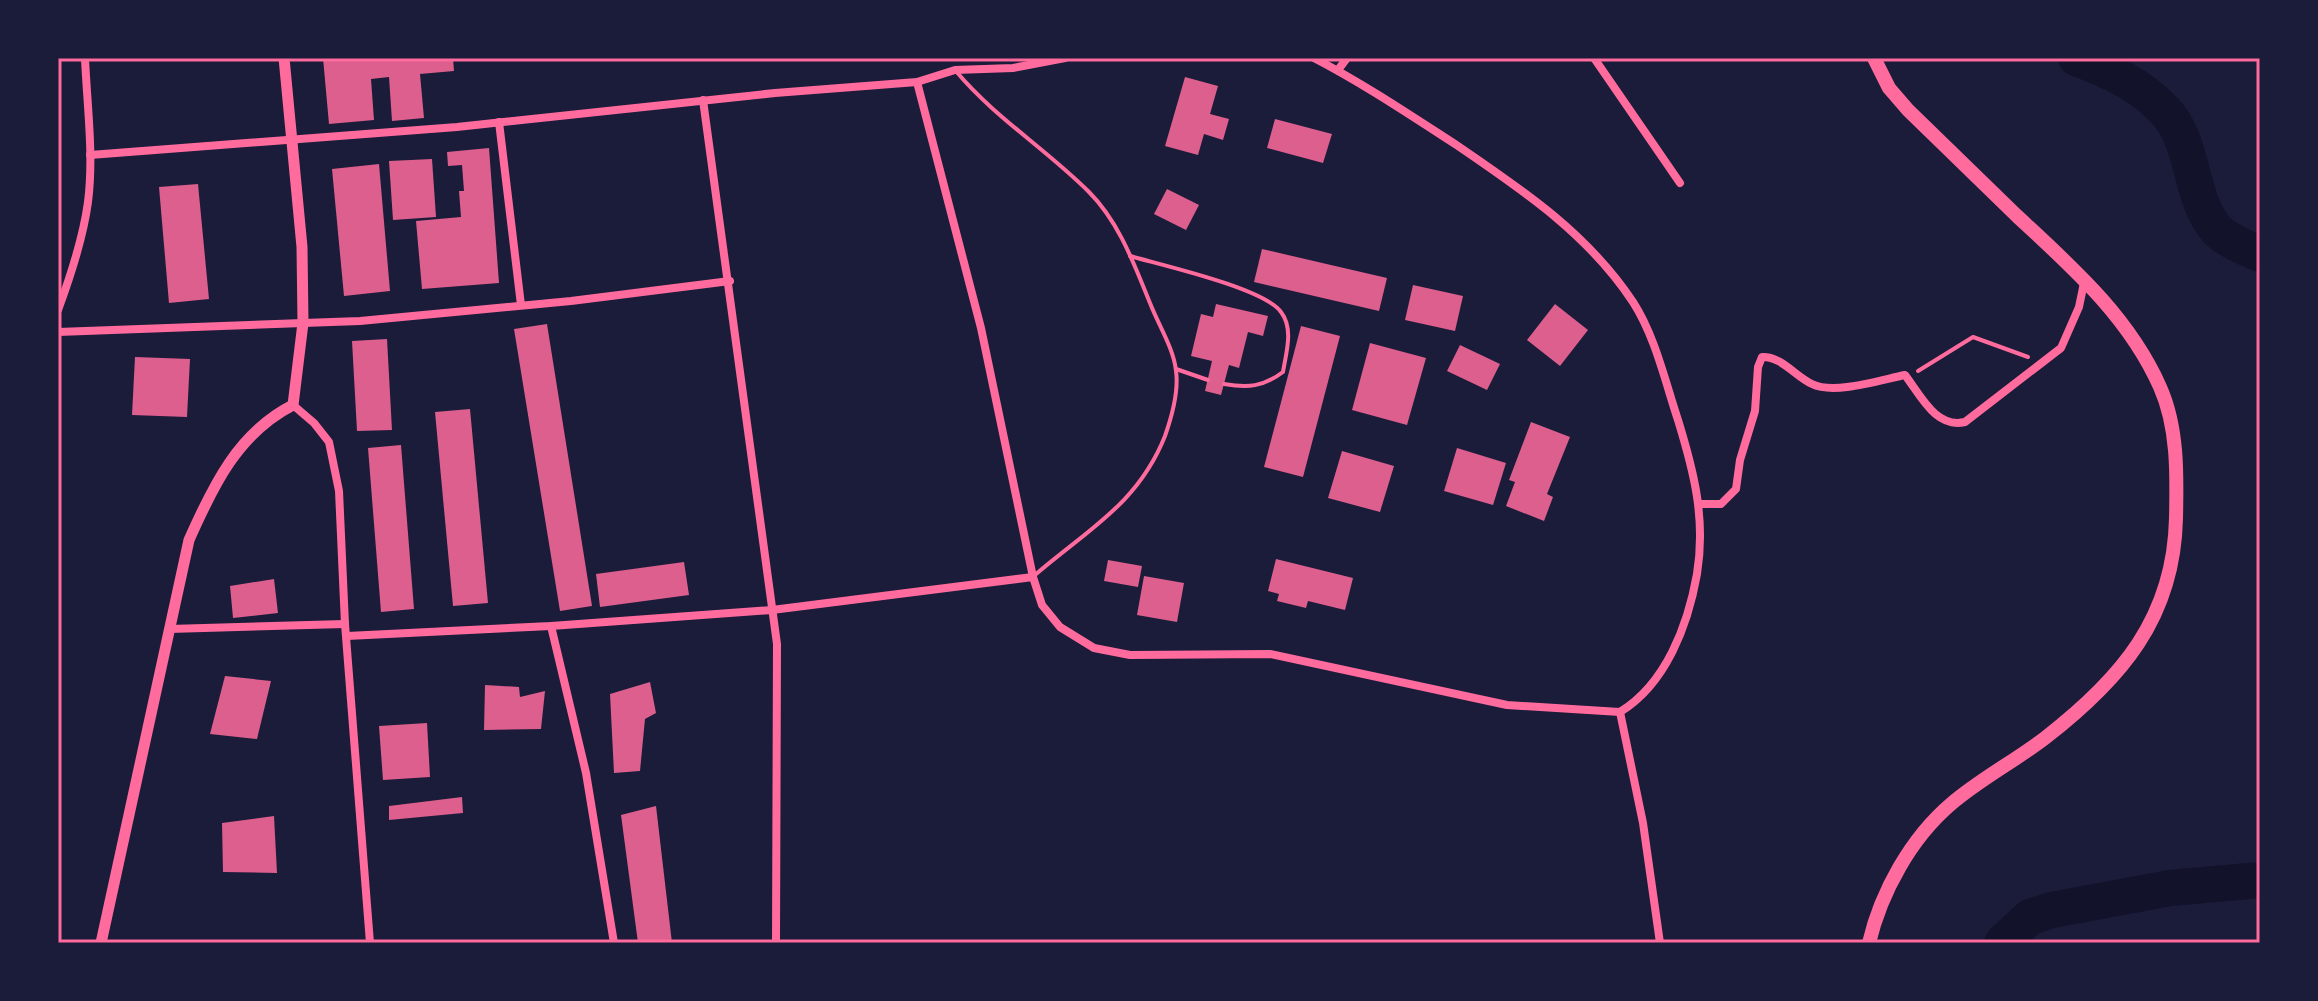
<svg xmlns="http://www.w3.org/2000/svg" width="2318" height="1001" viewBox="0 0 2318 1001" font-family="Inter,sans-serif">
	<rect width="100%" height="100%" fill="#1b1b3a"/>
	<g fill="none" stroke-linecap="round" stroke-linejoin="round">
		<g stroke="#12122b" stroke-width="36">
			<path d="M2076,58C2109,70 2141,85 2165,111C2196,144 2188,197 2217,230C2228,241 2246,248 2260,254"/>
			<polyline points="2002,943 2030,917 2052,910 2170,888 2260,880"/>
		</g>
	</g>
	<g fill="#dd5f8e">
		<polygon points="323,58 453,58 454,71 420,74 424,118 392,121 389,77 371,79 374,120 329,124"/>
		<polygon points="1185,77 1218,86 1210,114 1229,119 1223,140 1204,134 1198,155 1165,146"/>
		<polygon points="1275,119 1332,134 1323,163 1267,148"/>
		<polygon points="489,148 499,283 422,289 416,221 461,217 459,191 464,191 462,165 448,166 447,152"/>
		<polygon points="432,159 436,217 393,220 389,161"/>
		<polygon points="379,164 390,291 344,296 332,169"/>
		<polygon points="198,184 209,299 169,303 159,187"/>
		<polygon points="1167,189 1199,205 1186,230 1154,214"/>
		<polygon points="1262,249 1387,278 1379,311 1254,282"/>
		<polygon points="1413,285 1463,296 1455,331 1405,320"/>
		<polygon points="1216,304 1268,316 1263,336 1248,332 1239,368 1229,365 1221,395 1205,391 1212,361 1191,356 1201,314 1213,317"/>
		<polygon points="1555,304 1588,330 1560,366 1527,340"/>
		<polygon points="547,324 592,606 560,611 514,329"/>
		<polygon points="1301,326 1340,336 1303,477 1264,467"/>
		<polygon points="387,339 392,430 357,431 352,341"/>
		<polygon points="1370,343 1426,358 1407,425 1352,410"/>
		<polygon points="1460,345 1500,364 1487,390 1447,371"/>
		<polygon points="135,357 190,359 187,417 132,415"/>
		<polygon points="470,409 488,603 453,606 435,412"/>
		<polygon points="1531,422 1570,437 1547,494 1553,497 1544,521 1506,506 1515,482 1509,480"/>
		<polygon points="401,445 414,609 381,612 368,448"/>
		<polygon points="1457,448 1506,463 1493,505 1444,491"/>
		<polygon points="1342,451 1394,466 1380,512 1328,498"/>
		<polygon points="1276,559 1353,578 1345,610 1308,601 1306,608 1277,601 1279,594 1268,591"/>
		<polygon points="1108,560 1142,566 1138,587 1104,581"/>
		<polygon points="684,562 689,595 600,607 596,574"/>
		<polygon points="1144,576 1184,583 1177,622 1137,615"/>
		<polygon points="274,579 278,613 233,618 230,586"/>
		<polygon points="225,676 271,681 257,739 210,734"/>
		<polygon points="650,682 656,713 645,719 640,771 614,773 610,694"/>
		<polygon points="485,685 519,687 520,697 545,691 541,729 484,730"/>
		<polygon points="427,723 430,777 383,780 379,726"/>
		<polygon points="462,797 463,813 389,820 389,806"/>
		<polygon points="656,806 672,943 638,943 621,815"/>
		<polygon points="274,816 277,873 223,872 222,823"/>
	</g>
	<g fill="none" stroke-linecap="round" stroke-linejoin="round">
		<polyline stroke="#ff6b9d" stroke-width="4" points="1918,371 1973,337 2028,357"/>
		<g stroke="#ff6b9d" stroke-width="4">
			<path d="M955,70C994,117 1046,149 1089,192C1119,222 1134,264 1150,303C1158,324 1174,349 1176,371C1179,392 1172,416 1165,436C1138,504 1087,530 1035,575"/>
			<path d="M1130,256C1161,265 1264,288 1281,312C1294,329 1286,353 1283,372C1263,387 1248,388 1224,384"/>
			<polyline points="1176,369 1208,380"/>
		</g>
		<g stroke="#ff6b9d" stroke-width="8">
			<polyline points="1594,58 1680,183"/>
			<polyline points="1338,70 1347,58"/>
			<path d="M917,82L981,328L1033,577L1042,605L1060,627L1094,648L1130,655L1270,654L1507,705L1620,712C1666,684 1688,625 1697,574C1706,519 1694,472 1678,420C1665,381 1655,336 1633,302C1588,234 1524,191 1458,146C1410,115 1364,84 1314,58"/>
			<polyline points="703,100 777,644 776,943"/>
			<polyline points="499,122 521,305"/>
			<polyline points="90,155 457,127 775,93 917,82 955,70 1013,68 1065,58"/>
			<path d="M58,310C71,275 83,239 88,202C94,155 87,105 85,58"/>
			<polyline points="58,332 360,321 571,301 730,281"/>
			<polyline points="293,405 314,423 329,442 339,491 345,624 370,943"/>
			<path d="M1700,504H1721L1736,489L1740,460L1755,411L1758,367L1762,357C1781,356 1795,376 1812,384C1834,395 1880,380 1905,375C1921,396 1936,429 1965,422L2061,348L2079,307L2085,278"/>
			<polyline points="551,626 586,773 614,943"/>
			<polyline points="169,629 345,624"/>
			<polyline points="347,636 551,626 772,610 1033,577"/>
			<polyline points="1620,712 1643,823 1660,943"/>
		</g>
		<path stroke="#ff6b9d" stroke-width="11" d="M101,943L189,540C213,486 238,433 293,405L303,323L302,247L284,58"/>
		<path stroke="#ff6b9d" stroke-width="14" d="M1869,943C1881,892 1911,838 1951,804C1980,779 2015,761 2045,738C2121,679 2174,618 2176,518C2177,475 2178,427 2160,387C2129,317 2072,267 2017,216C1981,181 1945,146 1908,110L1889,88L1874,58"/>
	</g>
	<rect width="2318" height="1001" fill="none" stroke="#1b1b3a" stroke-width="120"/>
	<rect x="60" y="60" width="2198" height="881" fill="none" stroke="#ff6b9d" stroke-width="3"/>
</svg>
